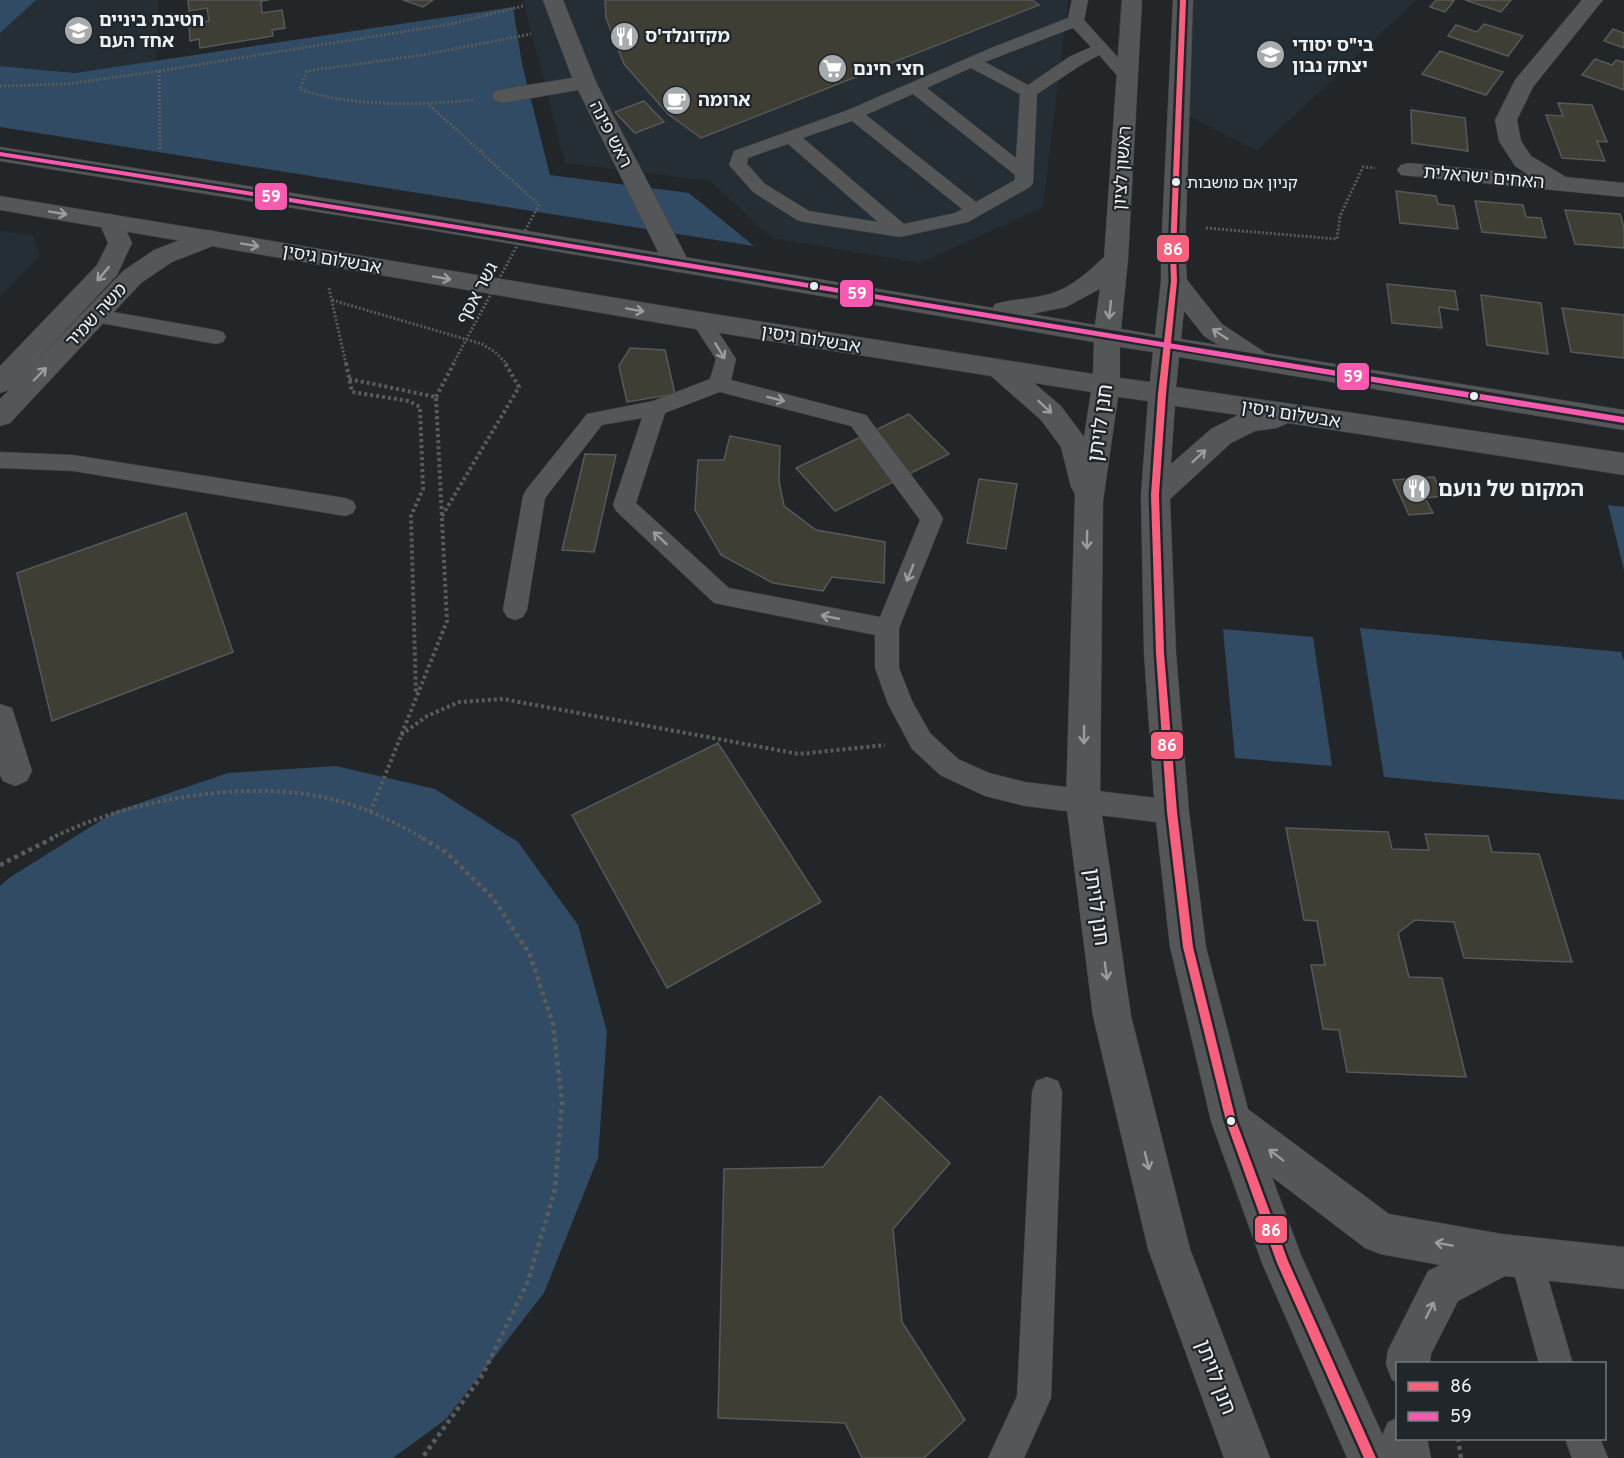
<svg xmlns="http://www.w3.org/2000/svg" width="1624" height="1458" viewBox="0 0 1624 1458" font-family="Overpass,'Noto Sans Hebrew',sans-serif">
	<rect width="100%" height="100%" fill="#232628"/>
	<g fill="#252d35">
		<polygon points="0,0 158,0 156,61 75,73 0,66"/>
		<polygon points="523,0 1068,0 1043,207 920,263 772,238 710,181 565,163"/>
		<polygon points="1191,0 1416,0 1257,151 1178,111"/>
		<polygon points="0,231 33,235 40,256 0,297"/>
	</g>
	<g fill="#304b63">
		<polygon points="0,0 36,0 0,33"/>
		<polygon points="513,7 522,64 550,175 689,193 754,246 0,127 0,66 75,73"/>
		<polygon points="1608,505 1624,507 1624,570"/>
		<polygon points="1360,628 1621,652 1624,661 1624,800 1384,777"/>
		<polygon points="1223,629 1313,637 1332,766 1235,758"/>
		<polygon points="336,766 435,789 518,842 578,925 607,1032 598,1158 544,1293 446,1419 393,1458 0,1458 0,886 9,878 116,811 228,773"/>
	</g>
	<g fill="#3f3e34" stroke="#575858" stroke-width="1.5">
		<polygon points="188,0 269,0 261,1 262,13 282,10 285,28 272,30 273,36 200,48 199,39 190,41 189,23 209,21 207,8 189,11"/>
		<polygon points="403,0 433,0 423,7"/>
		<polygon points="605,0 1032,0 1039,5 701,138 668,114 624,64 606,18"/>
		<polygon points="1436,0 1450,0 1454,1 1445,12 1430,7"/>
		<polygon points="1465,0 1511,0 1501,12"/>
		<polygon points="1484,24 1523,36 1508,56 1448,36 1456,25 1477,32"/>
		<polygon points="1613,29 1624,33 1624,48 1604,41"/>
		<polygon points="1440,51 1503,72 1486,95 1422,74"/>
		<polygon points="1595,59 1612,65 1616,60 1624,62 1624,90 1582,75"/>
		<polygon points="644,101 664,122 635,133 615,112"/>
		<polygon points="1558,103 1592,105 1607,142 1597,141 1605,161 1562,158 1546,115 1563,116"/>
		<polygon points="1411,110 1465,118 1468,151 1412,143"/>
		<polygon points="1396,191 1436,196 1438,204 1454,206 1458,229 1400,223"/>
		<polygon points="1475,201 1523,205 1526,217 1541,218 1546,238 1482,232"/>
		<polygon points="1565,210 1620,214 1624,227 1624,248 1575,244"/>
		<polygon points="1387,284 1455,291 1458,310 1439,307 1442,328 1392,323"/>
		<polygon points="1481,295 1541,303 1548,354 1487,345"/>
		<polygon points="1562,308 1624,315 1624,358 1571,352"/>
		<polygon points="630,348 665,350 675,394 627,402 619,366"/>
		<polygon points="909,414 949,454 835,511 796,468"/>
		<polygon points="730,436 780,446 779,481 784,506 816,530 885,542 884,583 832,577 823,591 773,583 721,555 695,510 698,460 724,460"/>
		<polygon points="585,454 616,455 594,552 562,550"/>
		<polygon points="1434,477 1443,496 1425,498 1433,513 1409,515 1393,480"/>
		<polygon points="979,479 1017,484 1006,549 967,543"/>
		<polygon points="186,513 233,652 52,721 17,573"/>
		<polygon points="718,743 821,902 667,988 572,815"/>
		<polygon points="1286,828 1388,832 1392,849 1429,850 1425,834 1488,836 1492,852 1539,854 1572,962 1464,958 1454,922 1415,920 1398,933 1409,977 1442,978 1466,1077 1347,1072 1339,1030 1323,1029 1311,965 1325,965 1317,921 1304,920"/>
		<polygon points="880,1096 950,1163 893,1229 902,1322 965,1420 924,1458 862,1458 845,1423 718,1418 724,1169 823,1167"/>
	</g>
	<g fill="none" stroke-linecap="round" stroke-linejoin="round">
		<defs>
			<g id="lane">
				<path d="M1072,0H1088L1084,20L1135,76L1127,81L1121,80L1099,55L1081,65L1037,94L1033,183L1030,187L968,222L900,237L804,222L797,220L753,192L729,165L734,151L848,110L991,48L1068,18ZM1073,28L1091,47L1069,57L1028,85L985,62ZM971,68L1020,94L1016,158L927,88ZM913,94L1015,175V180L976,202L866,115ZM852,121L962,209L955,213L904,224L803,138ZM788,144L878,222L809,211L765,184L747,164L748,158Z"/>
				<polygon points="96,309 216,330 223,332 226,337 223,342 216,344 89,321 86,316 89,311"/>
				<path d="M701,314L708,316L736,359L731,380L866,415L940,513L943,519L899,628V668L912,701L930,733L958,759L989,773L1025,782L1172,800L1181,804L1185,812L1181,820L1172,824L1025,806L985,796L940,775L912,749L888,704L875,668V635L714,603L616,511L613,505L642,418L602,425L545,498L527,610L523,617L515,620L507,617L503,610L523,496L526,490L587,414L653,401L710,379L716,359L691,321L694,316ZM720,392L851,426L920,520L880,617L729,588L636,503L665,413Z"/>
				<polygon points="0,452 73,455 345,498 353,501 356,507 353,513 345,516 73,471 0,468"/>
				<polygon points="1047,1077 1058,1081 1062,1092 1051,1398 1024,1458 988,1458 1017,1396 1032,1092 1036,1081"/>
				<polygon points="1526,1242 1537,1247 1542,1258 1573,1364 1539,1364 1510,1258 1515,1247"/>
				<polygon points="1565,1438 1600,1438 1608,1458 1572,1458"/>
			</g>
			<g id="street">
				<polygon points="543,0 563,0 596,82 690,264 686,270 677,272 668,270 664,264 578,90 503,103 495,101 492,96 495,91 503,89 572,78"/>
				<polygon points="1582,0 1603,0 1533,87 1517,120 1521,141 1531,156 1566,177 1624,183 1624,197 1401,175 1397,170 1401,165 1409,163 1527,174 1515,166 1499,141 1495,120 1515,80"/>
				<polygon points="111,214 120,217 132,243 117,275 33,365 123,271 154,250 200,232 209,230 218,232 221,238 218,244 172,262 141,283 10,423 0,426 0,399 9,390 0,393 0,366 97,265 108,243 99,222 102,217"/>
				<polygon points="0,704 12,708 32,771 27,781 15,786 3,781 0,775"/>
				<polygon points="1231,1101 1245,1107 1389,1214 1502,1234 1624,1247 1624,1289 1505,1276 1458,1301 1431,1354 1430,1364 1398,1364 1398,1382 1392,1380 1386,1364 1388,1350 1428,1271 1440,1265 1380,1254 1365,1248 1217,1135 1211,1121 1217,1107"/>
				<polygon points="1398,1418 1398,1438 1427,1438 1431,1458 1385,1458 1381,1438 1388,1422"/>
			</g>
			<path id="secondary" d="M1122,0H1142L1128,259L1121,329L1155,335L1161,281V252L1173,0H1193L1185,252L1187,280L1222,324L1266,353L1624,410V430L1179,357L1176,387L1624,453V475L1288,423L1277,428L1255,431L1231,443L1170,499L1176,653L1189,812L1206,947L1251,1121L1301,1255L1393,1458H1347L1262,1263L1211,1121L1170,947L1155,812L1144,653L1141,495L1148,401L1118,397L1103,501L1100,802L1131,1016L1190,1249L1270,1458H1224L1148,1249L1093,1016L1066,802L1075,494L1071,487L1061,447L1041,420L991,376L701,330L0,210V196L701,312L1093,374L1094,342L406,226L0,161V147L406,211L993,308L995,304C1013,299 1032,299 1050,294C1072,287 1088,272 1104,257ZM1100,289L1095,325L1031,314L1066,307ZM1184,311L1204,336L1218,345L1181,339ZM1120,347L1153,352L1150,382L1120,378ZM1034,383L1091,392L1084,437L1061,406ZM1175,406L1238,415L1211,429L1171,464Z"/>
		</defs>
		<use href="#lane" stroke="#3e4042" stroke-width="1"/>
		<use href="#street" stroke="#3e4042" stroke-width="1"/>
		<use href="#secondary" stroke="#3e4042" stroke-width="1"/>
		<g stroke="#595b5c" stroke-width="3" stroke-dasharray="2 2" stroke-linecap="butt">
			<polyline points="159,71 160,150"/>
			<polyline points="0,86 67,84 159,71 451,24 523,6"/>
			<path d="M473,100C425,105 345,107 300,89L307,71L422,55L531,34"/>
			<polyline points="1206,228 1337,239 1340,216 1363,167 1375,168"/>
			<polyline points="329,288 346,364"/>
			<polyline points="332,300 482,344 495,352 507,364"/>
		</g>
		<g stroke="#595b5c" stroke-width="4" stroke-dasharray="3 3" stroke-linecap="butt">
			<polyline points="346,363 352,392 409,401 420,407 423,489 411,516 416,694"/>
			<polyline points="349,379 436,397 447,621 370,813"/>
			<polyline points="442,516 519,387 505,363"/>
			<polyline points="401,735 427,716 459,702 503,699 799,754 885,745"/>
			<path d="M50,839C126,800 243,779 327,798C362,806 394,821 424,839"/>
		</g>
		<g stroke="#595b5c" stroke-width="4.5" stroke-dasharray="4 4" stroke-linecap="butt">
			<polyline points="422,838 446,852 493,898 530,955 553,1024 562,1102 555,1189 528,1281 483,1374 422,1458"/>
			<polyline points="0,865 53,838"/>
			<polyline points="1458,1438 1461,1458"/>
		</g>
		<use href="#lane" fill="#545658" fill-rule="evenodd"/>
		<use href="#street" fill="#545658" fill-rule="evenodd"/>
		<use href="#secondary" fill="#545658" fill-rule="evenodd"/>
		<polyline stroke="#595b5c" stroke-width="3" stroke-dasharray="2 2" stroke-linecap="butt" points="429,105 539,205 453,364"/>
		<polyline stroke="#595b5c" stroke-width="4" stroke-dasharray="3 3" stroke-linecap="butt" points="436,397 454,363"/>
		<defs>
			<polygon id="bus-1" points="1180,0 1186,0 1176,252 1177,281 1166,394 1159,495 1164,653 1177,812 1193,947 1236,1121 1288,1261 1376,1458 1364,1458 1277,1263 1226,1121 1183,947 1167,812 1156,653 1151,495 1158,394 1171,281 1170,252"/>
			<path id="bus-2" d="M0,152C542,236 1082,331 1624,417V423C1082,336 542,240 0,156Z"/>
		</defs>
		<use href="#bus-1" stroke="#21262a" stroke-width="5"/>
		<use href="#bus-2" stroke="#21262a" stroke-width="5"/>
		<use href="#bus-1" fill="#f8607d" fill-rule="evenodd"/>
		<use href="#bus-2" fill="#f75aaf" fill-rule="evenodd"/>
	</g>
	<defs><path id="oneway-shaft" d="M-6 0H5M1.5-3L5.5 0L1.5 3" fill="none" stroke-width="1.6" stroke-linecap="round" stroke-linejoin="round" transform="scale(1.5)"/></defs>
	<g stroke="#9a9c9f">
		<use href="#oneway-shaft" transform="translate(58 213) rotate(10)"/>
		<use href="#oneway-shaft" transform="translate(250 245) rotate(10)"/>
		<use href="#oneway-shaft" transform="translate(103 274) rotate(130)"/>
		<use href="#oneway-shaft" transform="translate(442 278) rotate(10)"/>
		<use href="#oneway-shaft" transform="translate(635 310) rotate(10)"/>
		<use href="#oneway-shaft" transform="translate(1110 310) rotate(96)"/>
		<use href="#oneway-shaft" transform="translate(1220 334) rotate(-147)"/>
		<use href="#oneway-shaft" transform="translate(720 351) rotate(59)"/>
		<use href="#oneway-shaft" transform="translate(40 374) rotate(-46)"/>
		<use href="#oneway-shaft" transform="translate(776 399) rotate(14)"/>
		<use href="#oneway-shaft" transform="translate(1045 407) rotate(43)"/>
		<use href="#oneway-shaft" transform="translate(1199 456) rotate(-43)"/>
		<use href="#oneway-shaft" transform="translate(660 538) rotate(-137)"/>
		<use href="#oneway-shaft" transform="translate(1087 540) rotate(91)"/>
		<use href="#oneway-shaft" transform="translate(910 573) rotate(112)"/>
		<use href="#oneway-shaft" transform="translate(830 617) rotate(-169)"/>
		<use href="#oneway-shaft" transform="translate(1084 735) rotate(91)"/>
		<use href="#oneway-shaft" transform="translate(1106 971) rotate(82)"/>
		<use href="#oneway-shaft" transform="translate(1276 1155) rotate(-143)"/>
		<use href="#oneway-shaft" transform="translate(1147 1161) rotate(76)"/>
		<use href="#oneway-shaft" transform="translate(1444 1244) rotate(-170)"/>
		<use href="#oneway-shaft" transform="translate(1430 1310) rotate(-63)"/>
	</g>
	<defs>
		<symbol id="school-disc" viewBox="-11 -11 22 22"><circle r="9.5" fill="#a8abad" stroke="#21262a"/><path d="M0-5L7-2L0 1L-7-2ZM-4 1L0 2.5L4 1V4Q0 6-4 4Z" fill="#fff"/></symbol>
		<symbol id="restaurant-disc" viewBox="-11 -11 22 22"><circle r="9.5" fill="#a8abad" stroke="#21262a"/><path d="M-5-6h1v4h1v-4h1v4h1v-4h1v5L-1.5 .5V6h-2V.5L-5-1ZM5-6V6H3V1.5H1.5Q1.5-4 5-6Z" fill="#fff"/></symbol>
		<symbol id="supermarket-disc" viewBox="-11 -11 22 22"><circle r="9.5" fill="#a8abad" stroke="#21262a"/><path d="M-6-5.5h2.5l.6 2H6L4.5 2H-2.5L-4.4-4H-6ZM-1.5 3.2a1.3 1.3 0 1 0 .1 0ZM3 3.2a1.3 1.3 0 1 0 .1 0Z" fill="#fff"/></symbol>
		<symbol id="cafe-disc" viewBox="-11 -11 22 22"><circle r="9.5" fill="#a8abad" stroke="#21262a"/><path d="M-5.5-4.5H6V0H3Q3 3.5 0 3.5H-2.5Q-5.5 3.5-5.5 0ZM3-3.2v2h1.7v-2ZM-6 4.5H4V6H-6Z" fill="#fff"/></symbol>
	</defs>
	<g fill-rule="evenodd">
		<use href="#school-disc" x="62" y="14" width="33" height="33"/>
		<use href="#restaurant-disc" x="608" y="20" width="33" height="33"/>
		<use href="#school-disc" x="1254" y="38" width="33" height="33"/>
		<use href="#supermarket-disc" x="816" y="52" width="33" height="33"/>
		<use href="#cafe-disc" x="660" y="84" width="33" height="33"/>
		<use href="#restaurant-disc" x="1400" y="472" width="33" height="33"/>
	</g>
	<g fill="#eff2f5" stroke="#21262a" stroke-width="2">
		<circle cx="1176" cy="182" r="5"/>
		<circle cx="814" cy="286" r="5"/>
		<circle cx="1474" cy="396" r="5"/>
		<circle cx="1231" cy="1121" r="5"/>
	</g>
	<g text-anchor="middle" stroke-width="4.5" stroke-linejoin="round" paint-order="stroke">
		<g font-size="16" fill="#eff2f5" stroke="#21262a" text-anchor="start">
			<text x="1187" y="188">קניון אם מושבות</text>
		</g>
		<g font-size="18" font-weight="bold" fill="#eff2f5" stroke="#21262a" text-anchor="start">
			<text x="99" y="26">חטיבת ביניים<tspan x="99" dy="21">אחד העם</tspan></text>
			<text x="645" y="42">מקדונלד'ס</text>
			<text x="1292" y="51">בי"ס יסודי<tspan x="1292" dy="21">יצחק נבון</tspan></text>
			<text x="853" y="75">חצי חינם</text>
			<text x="698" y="106">ארומה</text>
		</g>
		<g font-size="18" fill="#eff2f5" stroke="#21262a">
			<text transform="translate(611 134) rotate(63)" y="6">ראש פינה</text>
			<text transform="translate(1122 168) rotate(-86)" y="6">ראשון לציון</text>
			<text transform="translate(1484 177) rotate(5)" y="6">האחים ישראלית</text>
			<text transform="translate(332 259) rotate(10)" y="6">אבשלום גיסין</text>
			<text transform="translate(477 293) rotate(-62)" y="6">גשר אסף</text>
			<text transform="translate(96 315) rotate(-47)" y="6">משה שמיר</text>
			<text transform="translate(811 339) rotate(9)" y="6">אבשלום גיסין</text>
			<text transform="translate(1291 414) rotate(9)" y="6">אבשלום גיסין</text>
		</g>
		<g font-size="21" fill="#eff2f5" stroke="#21262a">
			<text transform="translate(1100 423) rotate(-82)" y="7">חנן לויתן</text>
			<text transform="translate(1097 907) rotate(82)" y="7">חנן לויתן</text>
			<text transform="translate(1216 1377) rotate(69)" y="7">חנן לויתן</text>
		</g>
		<g font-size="21" font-weight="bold" fill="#eff2f5" stroke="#21262a" text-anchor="start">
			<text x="1438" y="496">המקום של נועם</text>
		</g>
	</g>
	<g stroke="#21262a" stroke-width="2">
		<rect x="254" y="182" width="34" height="29" rx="6" fill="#f75aaf"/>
		<rect x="1156" y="234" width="34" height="29" rx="6" fill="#f8607d"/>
		<rect x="839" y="279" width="35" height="29" rx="6" fill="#f75aaf"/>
		<rect x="1336" y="362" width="34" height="29" rx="6" fill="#f75aaf"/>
		<rect x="1150" y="731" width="34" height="29" rx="6" fill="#f8607d"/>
		<rect x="1254" y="1215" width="34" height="29" rx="6" fill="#f8607d"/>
	</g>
	<g font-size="16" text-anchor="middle" font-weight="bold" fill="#fff">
		<text x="271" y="202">59</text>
		<text x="1173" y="255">86</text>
		<text x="857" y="299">59</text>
		<text x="1353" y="382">59</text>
		<text x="1167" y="751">86</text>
		<text x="1271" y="1236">86</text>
	</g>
	<rect x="1396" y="1362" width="210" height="78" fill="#21262a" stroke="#73787b" stroke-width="1.5"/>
	<rect x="1408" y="1382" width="30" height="9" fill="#f8607d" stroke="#73787b" stroke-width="1.5"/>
	<text x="1450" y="1392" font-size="18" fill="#eff2f5">86</text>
	<rect x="1408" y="1412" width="30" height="9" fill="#f75aaf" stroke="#73787b" stroke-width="1.5"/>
	<text x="1450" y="1422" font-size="18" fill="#eff2f5">59</text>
</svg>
